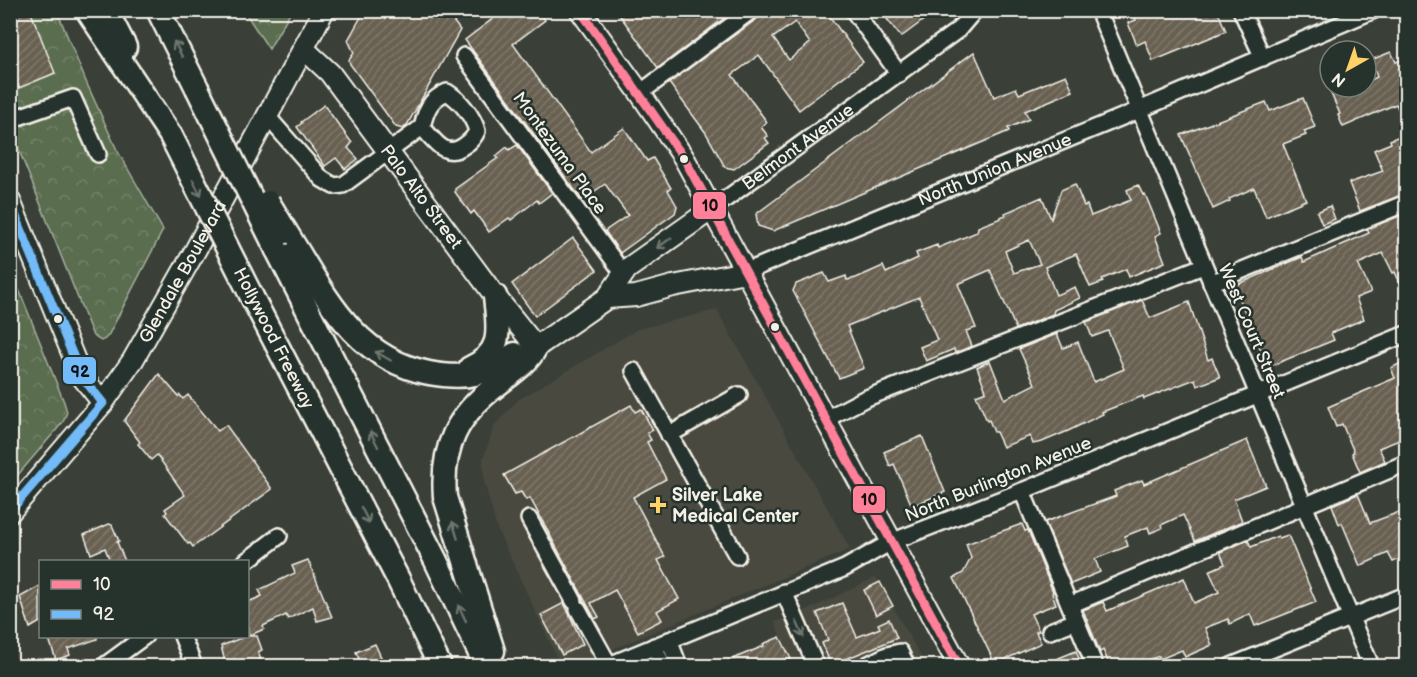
<svg xmlns="http://www.w3.org/2000/svg" width="1417" height="677" viewBox="0 0 1417 677" font-family="'Balsamiq Sans',sans-serif">
	<defs>
		<pattern id="park-crowns" width="20" height="18" patternUnits="userSpaceOnUse" patternTransform="scale(1.5)"><rect width="20" height="18" fill="#5a6d50"/><path d="M2 6a3 3 0 1 1 6 0M12 15a3 3 0 1 1 6 0" fill="none" stroke="#728269"/></pattern>
		<pattern id="building-hatch" width="6" height="6" patternUnits="userSpaceOnUse" patternTransform="scale(1.5)"><rect width="6" height="6" fill="#686051"/><path d="M-1 1l2-2M0 6l6-6M5 7l2-2" fill="none" stroke="#7e776a"/></pattern>
	</defs>
	<rect width="100%" height="100%" fill="#3a4038"/>
	<filter id="ink" filterUnits="userSpaceOnUse"><feTurbulence type="fractalNoise" baseFrequency=".0167" numOctaves="2"/><feDisplacementMap in="SourceGraphic" scale="12" xChannelSelector="R" yChannelSelector="G"/><feConvolveMatrix kernelMatrix="1 2 1 2 8 2 1 2 1" color-interpolation-filters="sRGB"/></filter>
	<g filter="url(#ink)">
		<g fill="#484a40">
			<polygon points="717,310 850,549 573,666 561,666 497,529 484,481 483,459 495,425 518,400 638,329"/>
			<polygon points="876,577 926,666 791,666 775,622 812,608"/>
		</g>
		<g fill="url(#park-crowns)" stroke="#a7af9c" stroke-width="1.5">
			<polygon points="11,11 57,11 87,84 117,150 163,230 109,334 105,339 101,341 93,336 11,130"/>
			<polygon points="244,11 291,11 269,49"/>
			<polygon points="10,267 64,402 67,412 63,422 11,483"/>
		</g>
		<g fill="url(#building-hatch)" stroke="#f4f1e8" stroke-width="1.5" fill-rule="evenodd">
			<polygon points="10,10 30,10 55,73 19,88 18,85 10,88"/>
			<polygon points="365,10 445,10 460,30 407,125 403,129 396,127 350,64 349,60 354,53 348,40"/>
			<polygon points="490,10 537,10 545,20 513,44 591,152 624,128 647,161 653,158 671,188 668,190 677,206 675,213 620,253 605,231 628,215 605,184 582,200 465,40 495,17"/>
			<polygon points="616,10 735,10 658,68"/>
			<path d="M762,10H825L863,62L799,110L759,55L732,75L767,122L761,127L768,136L765,138L769,143L734,169L725,167L706,133L669,83L758,18ZM795,22L810,43L789,60L773,38Z"/>
			<polygon points="880,10 937,10 901,37"/>
			<polygon points="1132,10 1217,10 1226,31 1153,61 1145,41 1137,45 1128,23 1136,20"/>
			<polygon points="974,52 994,97 1016,88 1019,94 1066,75 1073,91 1025,111 1029,119 1008,128 1009,131 773,231 758,226 756,214"/>
			<polygon points="1391,52 1396,62 1407,58 1407,129 1396,104 1343,127 1338,115 1340,114 1328,87 1366,87 1366,82 1377,77 1371,60"/>
			<polygon points="1303,98 1315,127 1304,131 1306,135 1283,144 1306,200 1266,217 1254,188 1229,199 1230,201 1213,209 1181,135 1266,102 1270,111"/>
			<polygon points="324,105 352,143 348,148 358,159 345,169 336,158 325,166 297,127 302,123 301,122"/>
			<polygon points="1407,133 1407,193 1360,211 1349,183 1383,171 1374,150 1391,143 1390,140"/>
			<polygon points="517,145 552,193 539,203 537,200 511,220 509,218 489,232 474,211 471,214 455,192 455,189 498,158 496,156 507,147 509,150"/>
			<path d="M1075,184L1084,206L1087,205L1091,216L1131,200L1127,190L1138,185L1143,195L1145,194L1161,233L1155,236L1165,262L1129,277L1126,269L1102,279L1103,282L1090,287L1076,254L1045,267L1056,295L1075,287L1080,298L1054,310L1053,314L1016,329L990,270L958,284L976,328L966,331L972,346L955,353L954,349L926,361L920,347L937,340L919,297L847,326L864,368L839,378L793,291L796,284L824,273L829,282L846,276L847,280L856,278L883,266L886,273L918,258L916,253L937,245L938,248L977,232L978,227L1001,218L1000,217L1006,215L1005,213L1042,197L1051,219L1061,190ZM1029,240L1040,264L1014,273L1005,251Z"/>
			<polygon points="1330,206 1335,219 1322,224 1317,212"/>
			<polygon points="1407,213 1407,299 1395,272 1393,273 1383,253 1358,264 1371,292 1356,298 1364,319 1331,333 1334,340 1268,367 1234,286 1302,257 1304,262 1344,244 1369,233 1367,229"/>
			<polygon points="573,238 597,270 535,316 512,284"/>
			<polygon points="1142,300 1150,318 1189,302 1208,360 1212,358 1220,377 1197,386 1195,379 1144,399 1143,396 1102,412 1103,414 1068,431 1042,442 1033,444 1030,436 1003,447 996,432 994,432 989,420 987,421 976,395 986,391 977,367 990,361 1005,399 1035,384 1019,349 1057,334 1063,348 1078,342 1094,382 1124,369 1108,331 1092,337 1086,322"/>
			<polygon points="1403,362 1407,370 1407,437 1379,448 1385,461 1360,472 1352,453 1354,452 1342,424 1336,427 1328,407 1395,378 1391,368"/>
			<polygon points="159,374 178,396 180,395 183,399 188,395 218,431 226,425 272,489 193,547 190,543 188,544 165,514 167,512 165,509 185,495 157,455 151,460 138,444 140,442 124,421"/>
			<polygon points="631,405 635,412 641,409 653,430 647,433 651,440 647,442 666,479 633,497 665,557 658,560 679,599 657,611 662,620 638,632 615,590 591,603 599,617 595,619 530,498 526,500 521,492 515,494 504,475"/>
			<polygon points="922,436 945,492 912,506 894,464 890,466 884,452"/>
			<polygon points="1247,440 1266,486 1234,499 1242,521 1240,522 1195,541 1183,515 1161,525 1162,528 1150,533 1148,527 1125,536 1128,546 1095,559 1100,572 1071,584 1045,522 1116,496 1114,491 1142,480 1144,484"/>
			<polygon points="1358,494 1370,523 1407,509 1407,556 1393,562 1388,553 1360,566 1342,523 1339,524 1332,505"/>
			<polygon points="109,524 112,525 119,541 117,542 125,561 110,561 105,548 91,554 84,535"/>
			<polygon points="1022,524 1025,531 1028,530 1053,592 1052,593 1056,604 1031,614 1039,631 1036,632 1041,643 995,664 954,578 963,573 971,558 966,544"/>
			<polygon points="1288,535 1316,602 1255,626 1250,614 1230,624 1228,619 1205,628 1212,645 1185,657 1182,650 1160,659 1159,656 1134,666 1110,666 1103,650 1100,652 1083,610 1103,602 1107,611 1184,578 1194,603 1219,592 1209,571 1225,564 1220,552 1248,540 1251,547 1278,536 1279,538"/>
			<polygon points="308,560 332,617 317,621 313,607 288,619 286,615 263,626 264,629 248,636 248,602 262,596 259,590 295,573 292,566"/>
			<polygon points="880,582 893,606 876,615 864,590"/>
			<polygon points="40,586 40,622 30,628 20,597"/>
			<polygon points="564,603 583,644 562,655 541,615"/>
			<polygon points="842,603 857,637 880,628 878,624 889,619 897,638 831,665 822,643 828,640 817,613"/>
			<polygon points="48,636 97,636 97,639 68,649 70,655 56,660"/>
			<polygon points="246,636 257,636 262,650 258,652 261,660 243,666 226,666 221,646"/>
			<polygon points="780,637 791,659 773,666 715,666 764,646 763,644"/>
			<polygon points="375,644 385,666 362,666 356,652"/>
			<polygon points="1076,651 1082,666 1039,666"/>
		</g>
		<g fill="none" stroke-linecap="round" stroke-linejoin="round">
			<defs>
				<g id="minor">
					<polyline points="853,10 899,74"/>
					<polyline points="1098,10 1371,666"/>
					<polyline points="1241,10 1263,58"/>
					<polyline points="464,56 623,273"/>
					<polyline points="640,93 752,10"/>
					<path d="M267,116L322,179L334,186L343,185L422,127C426,110 430,99 447,92C460,100 473,116 477,131C474,138 471,141 465,145C445,160 435,141 422,127"/>
					<polyline points="10,120 73,98 98,154"/>
					<path id="s1" d="M712,209L958,30L975,10"/>
					<path id="s2" d="M745,272L1139,110L1374,10"/>
					<polyline points="1211,283 1406,203"/>
					<polyline points="634,371 737,556"/>
					<polyline points="826,419 864,399 1203,266"/>
					<polyline points="669,435 739,395"/>
					<polyline points="1022,491 1095,666"/>
					<polyline points="529,519 574,601"/>
					<polyline points="245,562 279,536"/>
					<polyline points="784,592 816,666"/>
					<polyline points="1070,605 1406,463"/>
					<polyline points="578,609 609,665"/>
					<polyline points="1050,631 1076,621"/>
					<polyline points="182,636 194,666"/>
					<polyline points="669,640 679,666"/>
					<polyline points="654,646 663,666"/>
					<polyline points="104,666 145,636"/>
					<polyline points="607,666 845,568 891,542 1022,491 1406,334"/>
					<polyline points="865,666 887,655 900,652 907,666"/>
					<polyline points="1231,666 1406,595"/>
				</g>
				<g id="major">
					<polyline points="580,10 640,93 684,158 959,666"/>
					<path id="s3" d="M304,49L330,73L495,296L536,347L607,298L627,269L712,209"/>
					<polyline points="10,201 76,363 83,378 103,403"/>
					<polyline points="607,298 636,296 673,286 745,272"/>
					<path id="s4" d="M10,512L103,403L133,360L196,249L324,10"/>
				</g>
				<g id="highway">
					<polyline points="87,10 171,136"/>
					<polyline points="106,10 125,47"/>
					<polyline points="158,10 197,88"/>
					<path d="M286,232C324,292 352,358 429,373C468,380 483,375 515,354"/>
					<polyline points="277,250 435,559 486,666"/>
					<polyline points="251,295 398,579 440,666"/>
					<path d="M470,368C505,352 498,328 495,296"/>
					<path d="M493,651L445,497C441,447 457,415 497,385C512,373 527,364 536,347"/>
				</g>
			</defs>
			<use href="#minor" stroke="#f4f1e8" stroke-width="20"/>
			<use href="#major" stroke="#f4f1e8" stroke-width="24"/>
			<use href="#highway" stroke="#f4f1e8" stroke-width="27"/>
			<use href="#minor" stroke="#26332d" stroke-width="15"/>
			<use href="#major" stroke="#26332d" stroke-width="20"/>
			<use href="#highway" stroke="#26332d" stroke-width="22"/>
			<defs>
				<g id="highway-bridge">
					<polyline points="197,88 277,250"/>
					<polyline points="171,136 251,295"/>
					<polyline points="268,202 286,232"/>
				</g>
			</defs>
			<use href="#highway-bridge" stroke="#f4f1e8" stroke-width="27" stroke-linecap="butt"/>
			<use href="#highway-bridge" stroke="#26332d" stroke-width="22"/>
			<defs>
				<polyline id="bus-1" points="580,10 684,158 959,666"/>
				<polyline id="bus-2" points="10,202 76,363 83,378 103,403 10,511"/>
			</defs>
			<use href="#bus-1" stroke="#26332d" stroke-width="14"/>
			<use href="#bus-2" stroke="#26332d" stroke-width="14"/>
			<use href="#bus-1" stroke="#ff8098" stroke-width="9"/>
			<use href="#bus-2" stroke="#73baf8" stroke-width="9"/>
		</g>
		<defs><path id="oneway-shaft" d="M-6 0H5M1.5-3L5.5 0L1.5 3" fill="none" stroke-width="1.6" stroke-linecap="round" stroke-linejoin="round" transform="scale(1.5)"/></defs>
		<g stroke="#6e766e">
			<use href="#oneway-shaft" transform="translate(178 49) rotate(-117)"/>
			<use href="#oneway-shaft" transform="translate(197 188) rotate(63)"/>
			<use href="#oneway-shaft" transform="translate(664 243) rotate(144)"/>
			<use href="#oneway-shaft" transform="translate(383 356) rotate(-150)"/>
			<use href="#oneway-shaft" transform="translate(374 439) rotate(-117)"/>
			<use href="#oneway-shaft" transform="translate(365 515) rotate(63)"/>
			<use href="#oneway-shaft" transform="translate(455 530) rotate(-107)"/>
			<use href="#oneway-shaft" transform="translate(462 613) rotate(-116)"/>
			<use href="#oneway-shaft" transform="translate(800 629) rotate(66)"/>
		</g>
	</g>
	<g fill="#f4f1e8" stroke="#26332d" stroke-width="2">
		<circle cx="684" cy="159" r="5"/>
		<circle cx="58" cy="319" r="5"/>
		<circle cx="775" cy="327" r="5"/>
	</g>
	<path fill="#ffd166" stroke="#26332d" stroke-width="2" d="M655 496h6v6h6v6h-6v6h-6v-6h-6v-6h6z"/>
	<g text-anchor="middle" stroke-width="5" stroke-linejoin="round" paint-order="stroke">
		<g font-size="18" fill="#f4f1e8" stroke="#26332d">
			<text dy="6" stroke="none"><textPath href="#s1" startOffset="106">Belmont Avenue</textPath></text>
			<text transform="translate(560 153) rotate(54)" y="6">Montezuma Place</text>
			<text dy="6" stroke="none"><textPath href="#s2" startOffset="270">North Union Avenue</textPath></text>
			<text dy="6" stroke="none"><textPath href="#s3" startOffset="189">Palo Alto Street</textPath></text>
			<text dy="6" stroke="none"><textPath href="#s4" startOffset="297">Glendale Boulevard</textPath></text>
			<text transform="translate(1252 331) rotate(67)" y="6">West Court Street</text>
			<text transform="translate(274 338) rotate(63)" y="6">Hollywood Freeway</text>
			<text transform="translate(998 479) rotate(-22)" y="6">North Burlington Avenue</text>
		</g>
		<g font-size="18" font-weight="bold" fill="#f4f1e8" stroke="#26332d" text-anchor="start">
			<text x="672" y="501">Silver Lake<tspan x="672" dy="21">Medical Center</tspan></text>
		</g>
	</g>
	<g stroke="#26332d" stroke-width="2">
		<rect x="692" y="191" width="35" height="29" rx="6" fill="#ff8098"/>
		<rect x="62" y="356" width="35" height="29" rx="6" fill="#73baf8"/>
		<rect x="852" y="485" width="34" height="29" rx="6" fill="#ff8098"/>
	</g>
	<g font-size="16" text-anchor="middle" font-weight="bold" fill="#111">
		<text x="710" y="211">10</text>
		<text x="80" y="377">92</text>
		<text x="869" y="505">10</text>
	</g>
	<rect width="1417" height="677" fill="none" stroke="#26332d" stroke-width="36"/>
	<rect x="18" y="18" width="1381" height="641" fill="none" stroke="#f4f1e8" stroke-width="2" filter="url(#ink)"/>
	<rect x="39" y="560" width="210" height="78" fill="#26332d" stroke="#787f78" stroke-width="1.5"/>
	<rect x="51" y="580" width="30" height="9" fill="#ff8098" stroke="#787f78" stroke-width="1.5"/>
	<text x="93" y="590" font-size="18" fill="#f4f1e8">10</text>
	<rect x="51" y="610" width="30" height="9" fill="#73baf8" stroke="#787f78" stroke-width="1.5"/>
	<text x="93" y="620" font-size="18" fill="#f4f1e8">92</text>
	<g transform="translate(1348 69) rotate(220)"><circle r="28" fill="#26332d" stroke="#787f78" stroke-width="1.5"/>
	<path d="M0-4.5L10 22L0 15L-10 22Z" fill="#ffd166"/>
	<text y="-9" font-size="16" font-weight="bold" text-anchor="middle" fill="#f4f1e8">N</text>
	</g>
</svg>
